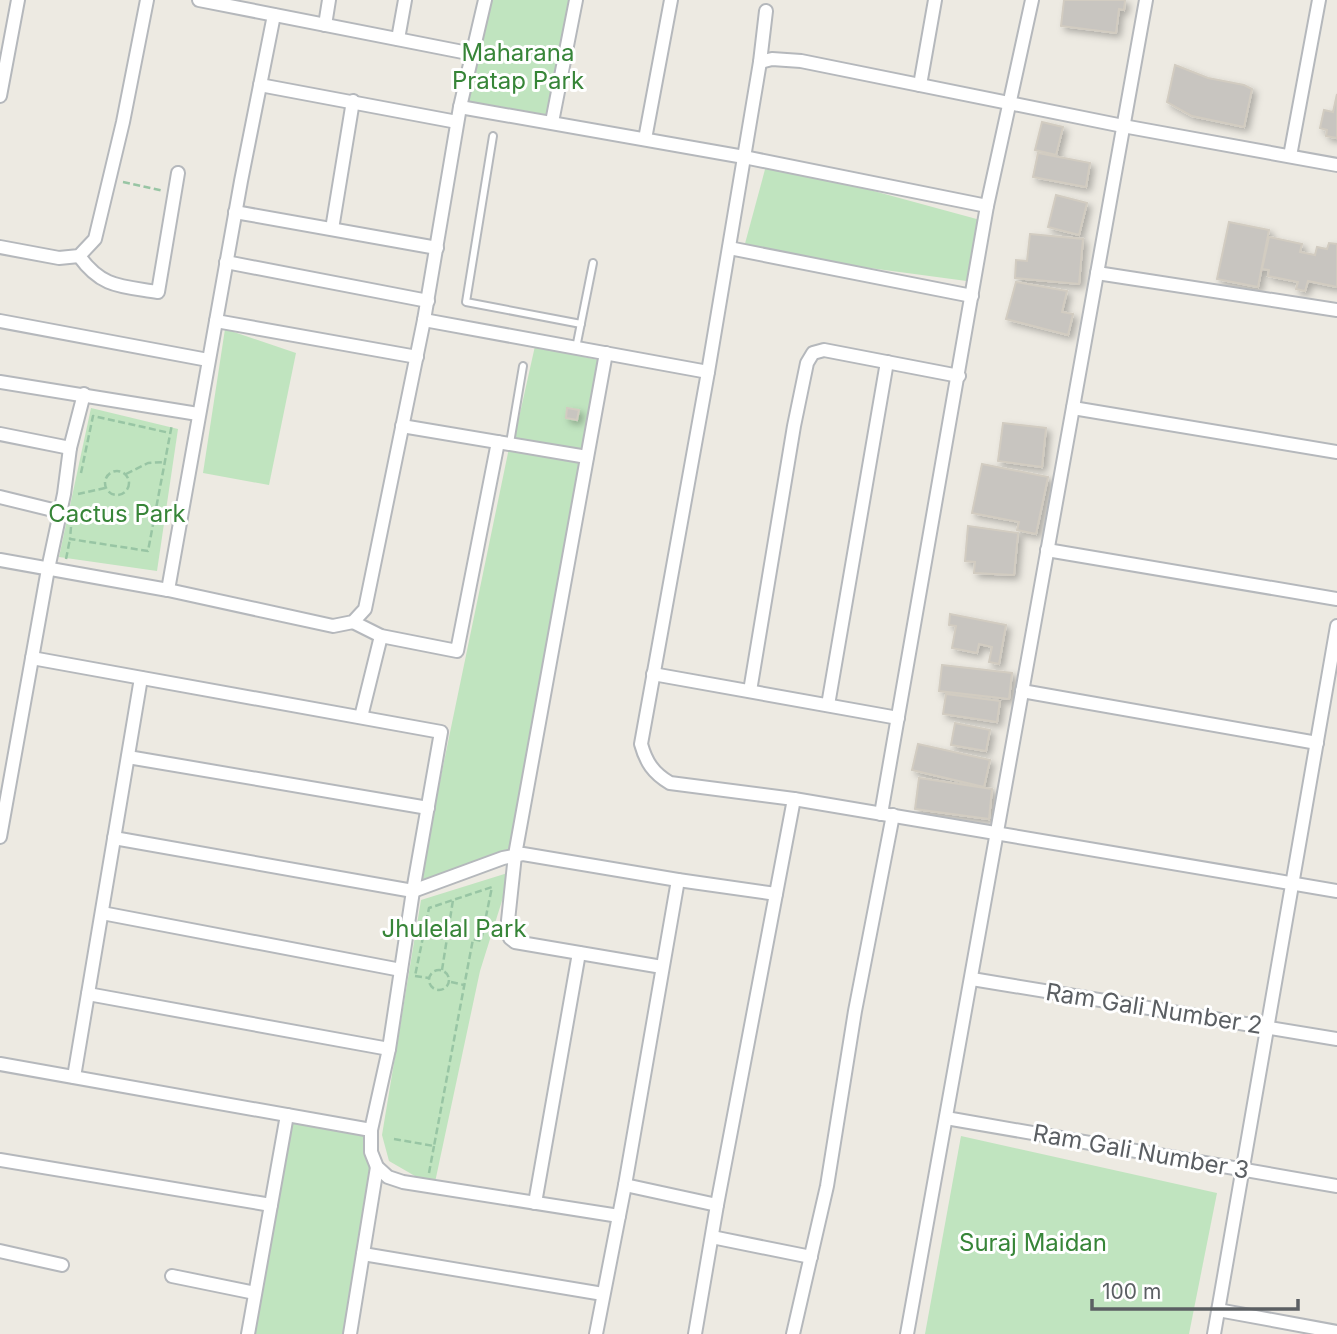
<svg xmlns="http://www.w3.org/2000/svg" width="1337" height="1334" viewBox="0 0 1337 1334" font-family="Inter,sans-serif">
	<defs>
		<filter id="shadow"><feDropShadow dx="4" dy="4" stdDeviation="3.5" flood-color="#0004"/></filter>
	</defs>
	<rect width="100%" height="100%" fill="#edeae2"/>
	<g fill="#c0e4bf">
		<polygon points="491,0 571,0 550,115 467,101"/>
		<polygon points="767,162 984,221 974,282 743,251"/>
		<polygon points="225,329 296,353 269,485 203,473"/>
		<polygon points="535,346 598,360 510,851 419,882 509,448 514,440"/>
		<polygon points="91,408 178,429 157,571 59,557"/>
		<polygon points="511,872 480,971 434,1187 389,1161 382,1135 421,900"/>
		<polygon points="290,1120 365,1136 371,1167 345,1334 253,1334"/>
		<polygon points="961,1136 1217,1193 1189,1334 925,1334"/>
	</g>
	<g fill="#c8c5c0" stroke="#d2ccc1" stroke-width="2" filter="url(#shadow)">
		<polygon points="1064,0 1125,0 1124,10 1119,9 1116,33 1061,26"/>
		<polygon points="1175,65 1208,78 1244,85 1252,89 1244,127 1192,116 1167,102"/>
		<polygon points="1337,94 1337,138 1326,136 1327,130 1320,128 1324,110 1333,112"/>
		<polygon points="1042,122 1063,127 1056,155 1035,150"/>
		<polygon points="1038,153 1090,163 1086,187 1033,177"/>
		<polygon points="1056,195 1087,203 1079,235 1048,227"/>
		<polygon points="1229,222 1269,230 1258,287 1217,279"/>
		<polygon points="1030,234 1083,239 1079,284 1015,278 1016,260 1027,261"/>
		<polygon points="1269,237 1302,244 1300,252 1315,255 1317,247 1327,249 1329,243 1337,244 1337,287 1308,281 1305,291 1296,289 1298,282 1268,276 1269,270 1262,269"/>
		<polygon points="1016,282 1067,291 1062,312 1073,314 1068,335 1006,319"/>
		<polygon points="567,408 579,410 577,420 566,418"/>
		<polygon points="1003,423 1046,428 1042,467 998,461"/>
		<polygon points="982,464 1048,477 1036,534 1017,530 1019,522 972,513"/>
		<polygon points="968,526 1018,533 1014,575 974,573 975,562 965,561"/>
		<polygon points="950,614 1006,625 999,664 989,662 992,647 979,644 977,653 952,648 956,626 949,625"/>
		<polygon points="942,665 1012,673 1009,699 939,691"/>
		<polygon points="946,694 1000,701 997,722 943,714"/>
		<polygon points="955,723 990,730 986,751 951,745"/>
		<polygon points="918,744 990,760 984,787 912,770"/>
		<polygon points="919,778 992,789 989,819 915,809"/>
	</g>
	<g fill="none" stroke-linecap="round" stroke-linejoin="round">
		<defs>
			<g id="lane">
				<polyline points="493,136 466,302 581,324"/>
				<polyline points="576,348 593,263"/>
				<polyline points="510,443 523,366"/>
			</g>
			<g id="street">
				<polyline points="199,0 473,54"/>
				<path d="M766,11L760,62L708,372L641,744C646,762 653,773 670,783L794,799L1337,891"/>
				<polyline points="325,25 329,0"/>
				<polyline points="398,39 405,0"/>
				<polyline points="760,62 772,59 801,61 1123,126 1337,165"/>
				<polyline points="260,85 457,122"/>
				<polyline points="920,85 935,0"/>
				<polyline points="0,96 18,0"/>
				<polyline points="460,107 744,157 987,206"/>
				<polyline points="552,122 576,0"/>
				<polyline points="645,139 671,0"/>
				<polyline points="1290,156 1319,0"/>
				<polyline points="235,212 437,248"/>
				<polyline points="332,229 353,101"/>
				<polyline points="0,247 59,258 79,256 95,239 123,122 147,0"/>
				<polyline points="729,248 972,296"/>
				<path d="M79,256C102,288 121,286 158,292L178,173"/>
				<polyline points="226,262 428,301"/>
				<polyline points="1097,273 1337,310"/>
				<polyline points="424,320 708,372"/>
				<polyline points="0,321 208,360"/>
				<polyline points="216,321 417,357"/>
				<polyline points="606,353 515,855 507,930 510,938 515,942 662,967"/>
				<polyline points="0,382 198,414"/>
				<polyline points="1073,408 1337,452"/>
				<polyline points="402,426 587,457"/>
				<polyline points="0,434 70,448"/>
				<polyline points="0,497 61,512"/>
				<polyline points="1047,550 1337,599"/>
				<polyline points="0,560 168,590 333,626 353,622 365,609 424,320 460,107 485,0"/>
				<polyline points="168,590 241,181 274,15"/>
				<polyline points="353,622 381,636 457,651 498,442"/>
				<polyline points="32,658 441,732 413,891 389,1049 371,1130 371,1152 377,1167 388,1177 403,1182 619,1216"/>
				<polyline points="653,674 898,718"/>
				<polyline points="750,691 794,426 807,363 813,353 824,350 959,376"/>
				<polyline points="1022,691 1317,743"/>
				<polyline points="828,705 887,362"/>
				<polyline points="361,717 381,636"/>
				<polyline points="128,757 428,808"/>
				<polyline points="881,814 987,206 1032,0"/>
				<polyline points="0,837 48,569 64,494 70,448 84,394"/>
				<polyline points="114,838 413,891 503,858 523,854 678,880 776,894"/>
				<polyline points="102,913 401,970"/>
				<polyline points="972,979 1337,1039"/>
				<polyline points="88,994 389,1049"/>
				<polyline points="0,1064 371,1130"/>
				<polyline points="74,1077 141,678"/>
				<polyline points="946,1118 1337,1186"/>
				<polyline points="0,1160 271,1205"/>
				<polyline points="625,1185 717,1205"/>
				<polyline points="535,1203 579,953"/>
				<polyline points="712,1237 811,1257"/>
				<polyline points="0,1251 62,1265"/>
				<polyline points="363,1254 603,1294"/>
				<polyline points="172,1276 255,1293"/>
				<polyline points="1218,1310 1337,1332"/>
				<polyline points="248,1334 287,1115"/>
				<polyline points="350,1334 377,1167"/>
				<polyline points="596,1334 625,1185 678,880"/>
				<polyline points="695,1334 717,1205 794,799"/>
				<polyline points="793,1334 827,1186 855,1011 893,815"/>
				<polyline points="907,1334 1146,0"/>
				<polyline points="1214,1334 1337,626"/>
			</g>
		</defs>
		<use href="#lane" stroke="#b5b8bc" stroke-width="10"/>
		<use href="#street" stroke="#b5b8bc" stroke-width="16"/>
		<g stroke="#98c5a4" stroke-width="2.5" stroke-dasharray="7 3.5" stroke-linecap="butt">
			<polyline points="123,182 164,191"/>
			<circle cx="117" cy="483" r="12"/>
			<polyline points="81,473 93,416 170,433"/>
			<polyline points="126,474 148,463 165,462"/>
			<polyline points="78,494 105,488"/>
			<polyline points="71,527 70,539 148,551 172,424"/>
			<polyline points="66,559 70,539"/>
			<circle cx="439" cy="980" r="10"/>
			<polyline points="442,970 453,900"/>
			<polyline points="415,976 429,978"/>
			<polyline points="451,982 464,985"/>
			<polyline points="394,1139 434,1146 473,939 481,941 492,887 429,908 415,976"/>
			<polyline points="429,1173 434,1146"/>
		</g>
		<use href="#lane" stroke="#fff" stroke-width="6"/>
		<use href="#street" stroke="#fff" stroke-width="12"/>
	</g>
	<g text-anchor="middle" stroke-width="6" stroke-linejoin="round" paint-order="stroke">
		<g font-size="24" fill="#378538" stroke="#fff">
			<text x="518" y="61">Maharana<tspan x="518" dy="28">Pratap Park</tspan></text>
			<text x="117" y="522">Cactus Park</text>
			<text x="454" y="937">Jhulelal Park</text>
			<text x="1033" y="1251">Suraj Maidan</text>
		</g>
		<g font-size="24" fill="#5b5f63" stroke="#fff">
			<text transform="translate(1154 1009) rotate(9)" y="8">Ram Gali Number 2</text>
			<text transform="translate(1141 1152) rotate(10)" y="8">Ram Gali Number 3</text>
		</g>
	</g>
	<path d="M1092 1299v10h206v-10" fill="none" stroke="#5b5f63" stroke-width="3.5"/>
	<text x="1102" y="1299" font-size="21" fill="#5b5f63" stroke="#ffffff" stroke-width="5" paint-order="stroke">100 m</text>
</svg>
